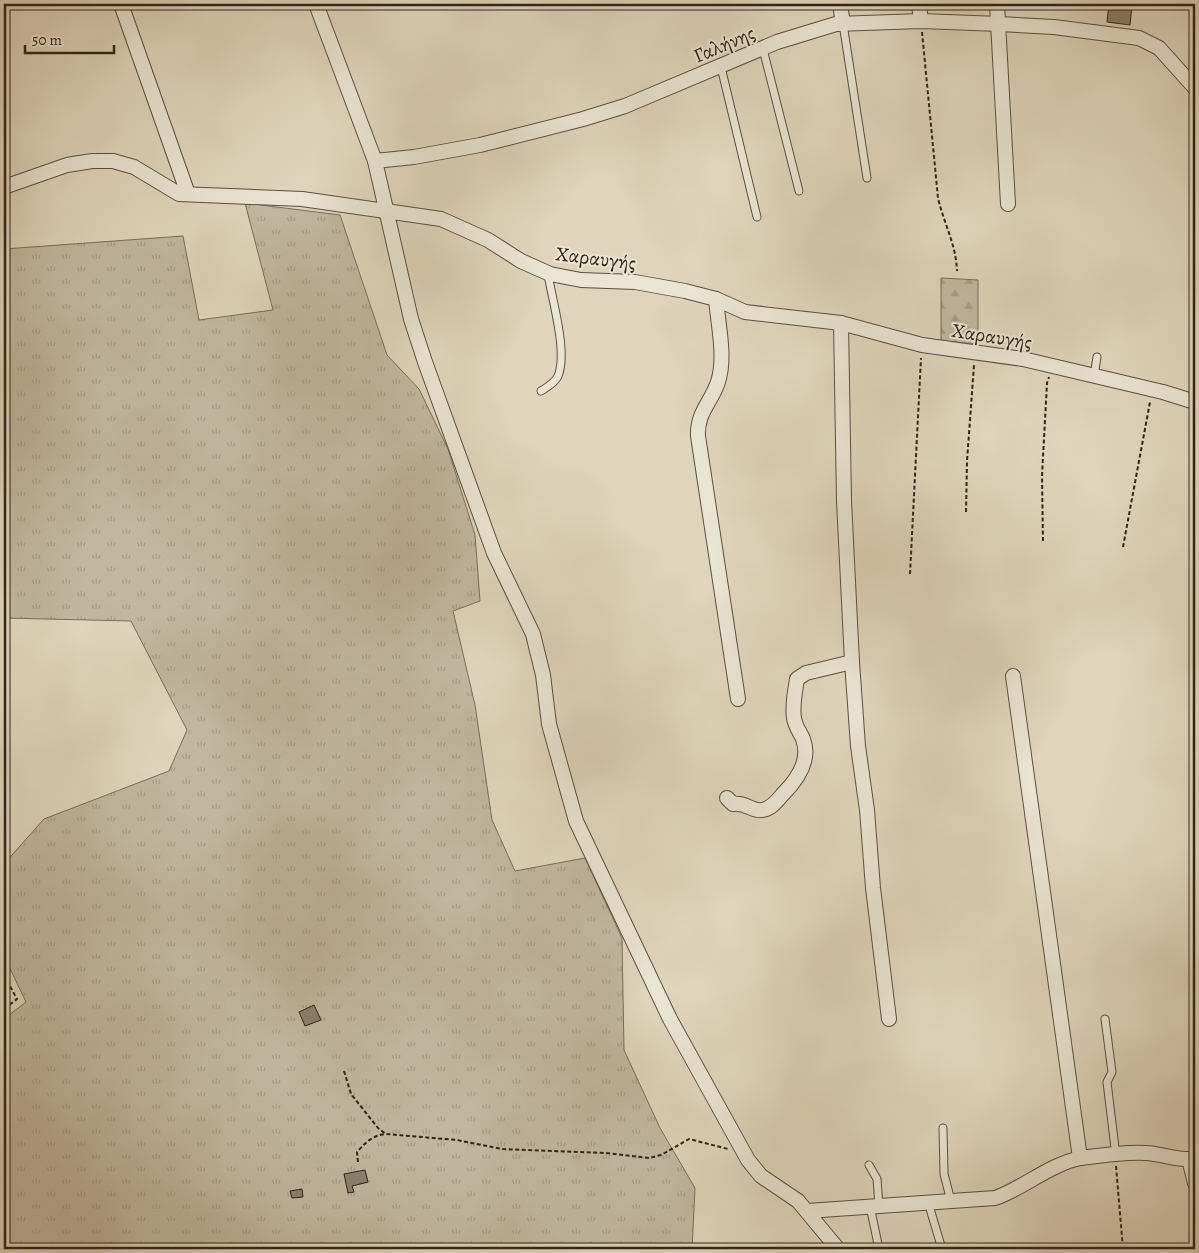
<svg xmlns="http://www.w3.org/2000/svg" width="1199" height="1253" viewBox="0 0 1199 1253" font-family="Alegreya,serif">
	<defs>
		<pattern id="grass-tufts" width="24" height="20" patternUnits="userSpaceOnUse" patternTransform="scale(1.25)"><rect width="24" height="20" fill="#c1b7a0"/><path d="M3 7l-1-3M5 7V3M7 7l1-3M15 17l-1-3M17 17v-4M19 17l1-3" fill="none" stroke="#a69d89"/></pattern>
		<pattern id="forest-firs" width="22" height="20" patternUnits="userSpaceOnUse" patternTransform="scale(1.25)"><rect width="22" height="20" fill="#c1b7a0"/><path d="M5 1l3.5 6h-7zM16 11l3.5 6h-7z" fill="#a69d89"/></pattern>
	</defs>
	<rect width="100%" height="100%" fill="#dfd5bc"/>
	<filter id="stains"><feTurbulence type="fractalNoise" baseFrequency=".004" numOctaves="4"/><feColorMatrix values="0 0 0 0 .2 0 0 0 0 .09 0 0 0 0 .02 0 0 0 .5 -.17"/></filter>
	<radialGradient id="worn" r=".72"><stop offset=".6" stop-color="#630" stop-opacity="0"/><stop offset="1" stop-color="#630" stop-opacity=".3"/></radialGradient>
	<polygon fill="url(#grass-tufts)" stroke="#796e5c" points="245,203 340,215 387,355 419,389 448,449 475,535 480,601 453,611 475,705 492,820 515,871 585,858 622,938 624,1050 660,1128 695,1188 692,1249 4,1249 4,1019 26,1002 4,956 4,864 44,819 169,771 187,730 131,621 4,618 4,249 183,236 199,320 273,310"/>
	<polygon fill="url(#forest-firs)" stroke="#796e5c" points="941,278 978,280 978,344 941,341"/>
	<g fill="#8b806e" stroke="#312419">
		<polygon points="1109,4 1132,5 1130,25 1107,22"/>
		<polygon points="314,1005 321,1020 305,1026 299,1012"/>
		<polygon points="365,1170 368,1182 352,1186 354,1192 348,1193 344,1174"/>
		<polygon points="302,1189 303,1197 292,1198 290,1191"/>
	</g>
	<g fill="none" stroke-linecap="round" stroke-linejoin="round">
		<defs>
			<g id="lane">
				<polyline points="843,24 867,178"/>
				<polyline points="763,49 799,191"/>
				<polyline points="721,67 757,217"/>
				<polyline points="1094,376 1097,357"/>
				<path d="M541,391C547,387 555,383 558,376C568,352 552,300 548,274"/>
				<polyline points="1105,1019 1112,1072 1107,1082 1116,1156"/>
				<polyline points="943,1128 944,1174 951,1201"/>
				<polyline points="869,1165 877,1179 879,1206"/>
				<polyline points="928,1202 942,1249"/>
				<polyline points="870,1206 879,1249"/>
			</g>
			<g id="street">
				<polyline points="121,4 188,194"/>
				<polyline points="316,4 375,161 411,319 425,362 494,553 533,634 543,675 549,724 576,821 670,1019 748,1160 761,1176 798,1201 838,1249"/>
				<polyline points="840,4 843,24"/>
				<polyline points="919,4 921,21"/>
				<polyline points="997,4 1008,204"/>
				<polyline points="375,161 414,157 480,145 583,119 625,106 777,42 836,24 921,21 999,24 1054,27 1139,38 1159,48 1195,88"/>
				<polyline points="4,187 67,165 92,161 113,161 134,167 179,194 302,199 441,219 488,240 521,261 550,274 581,280 635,282 685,291 716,299 745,312 841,323 922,345 1023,359 1163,392 1195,402"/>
				<path d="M716,299C718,325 726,357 718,382C711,403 697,412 698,436L738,699"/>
				<polyline points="841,323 844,501 852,662 858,746 867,810 873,888 889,1019"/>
				<polyline points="1013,676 1080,1158"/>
				<path d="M727,798L733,804C747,802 752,812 762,810C771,809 777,801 783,794C797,780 811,760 803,739C800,732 795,726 794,718C792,705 795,692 797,679L806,673L852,662"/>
				<polyline points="1189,1159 1195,1183"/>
				<path d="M807,1211L995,1198C1024,1188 1050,1164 1081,1158C1096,1156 1132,1152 1146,1153C1163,1154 1178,1161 1195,1159"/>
			</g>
		</defs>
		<use href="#lane" stroke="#5c5042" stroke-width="9"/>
		<use href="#street" stroke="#5c5042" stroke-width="16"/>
		<g stroke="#312419" stroke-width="2" stroke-dasharray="4 2.5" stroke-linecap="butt">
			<path d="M922,32L938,198C944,224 956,244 957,271"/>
			<polyline points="966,512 967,461 974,365"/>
			<polyline points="1043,541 1042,476 1047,383 1049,377"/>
			<polyline points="1123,547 1150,402"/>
			<polyline points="910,574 921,358"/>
			<polyline points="4,975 17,999 4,1009"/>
			<polyline points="344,1071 351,1094 378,1128 386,1134"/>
			<path d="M358,1162L357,1152C365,1143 373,1135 386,1134L457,1140L502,1149L606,1153L649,1158L661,1155L689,1139L728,1149"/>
			<polyline points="1116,1166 1123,1249"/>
		</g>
		<use href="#lane" stroke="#eae4d3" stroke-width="7"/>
		<use href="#street" stroke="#eae4d3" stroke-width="14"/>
	</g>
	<g text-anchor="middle" stroke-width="4" stroke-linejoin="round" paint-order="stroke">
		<g font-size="20" fill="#312419" stroke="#eae4d3">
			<text transform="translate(724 44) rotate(-23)" y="7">Γαλήνης</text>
			<text transform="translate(596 258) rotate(7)" y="7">Χαραυγής</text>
			<text transform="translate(992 336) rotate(9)" y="7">Χαραυγής</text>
		</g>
	</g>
	<rect width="1199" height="1253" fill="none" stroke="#dfd5bc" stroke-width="20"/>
	<rect x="5" y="5" width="1189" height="1243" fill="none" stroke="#312419" stroke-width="2.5"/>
	<rect x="10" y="10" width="1179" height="1233" fill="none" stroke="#312419"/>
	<path d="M25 45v8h89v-8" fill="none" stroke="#312419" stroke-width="2.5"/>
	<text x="32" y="45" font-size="15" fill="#312419" stroke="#eae4d3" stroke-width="4" paint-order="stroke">50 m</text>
	<rect width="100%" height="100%" filter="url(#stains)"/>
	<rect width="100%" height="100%" fill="url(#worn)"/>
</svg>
